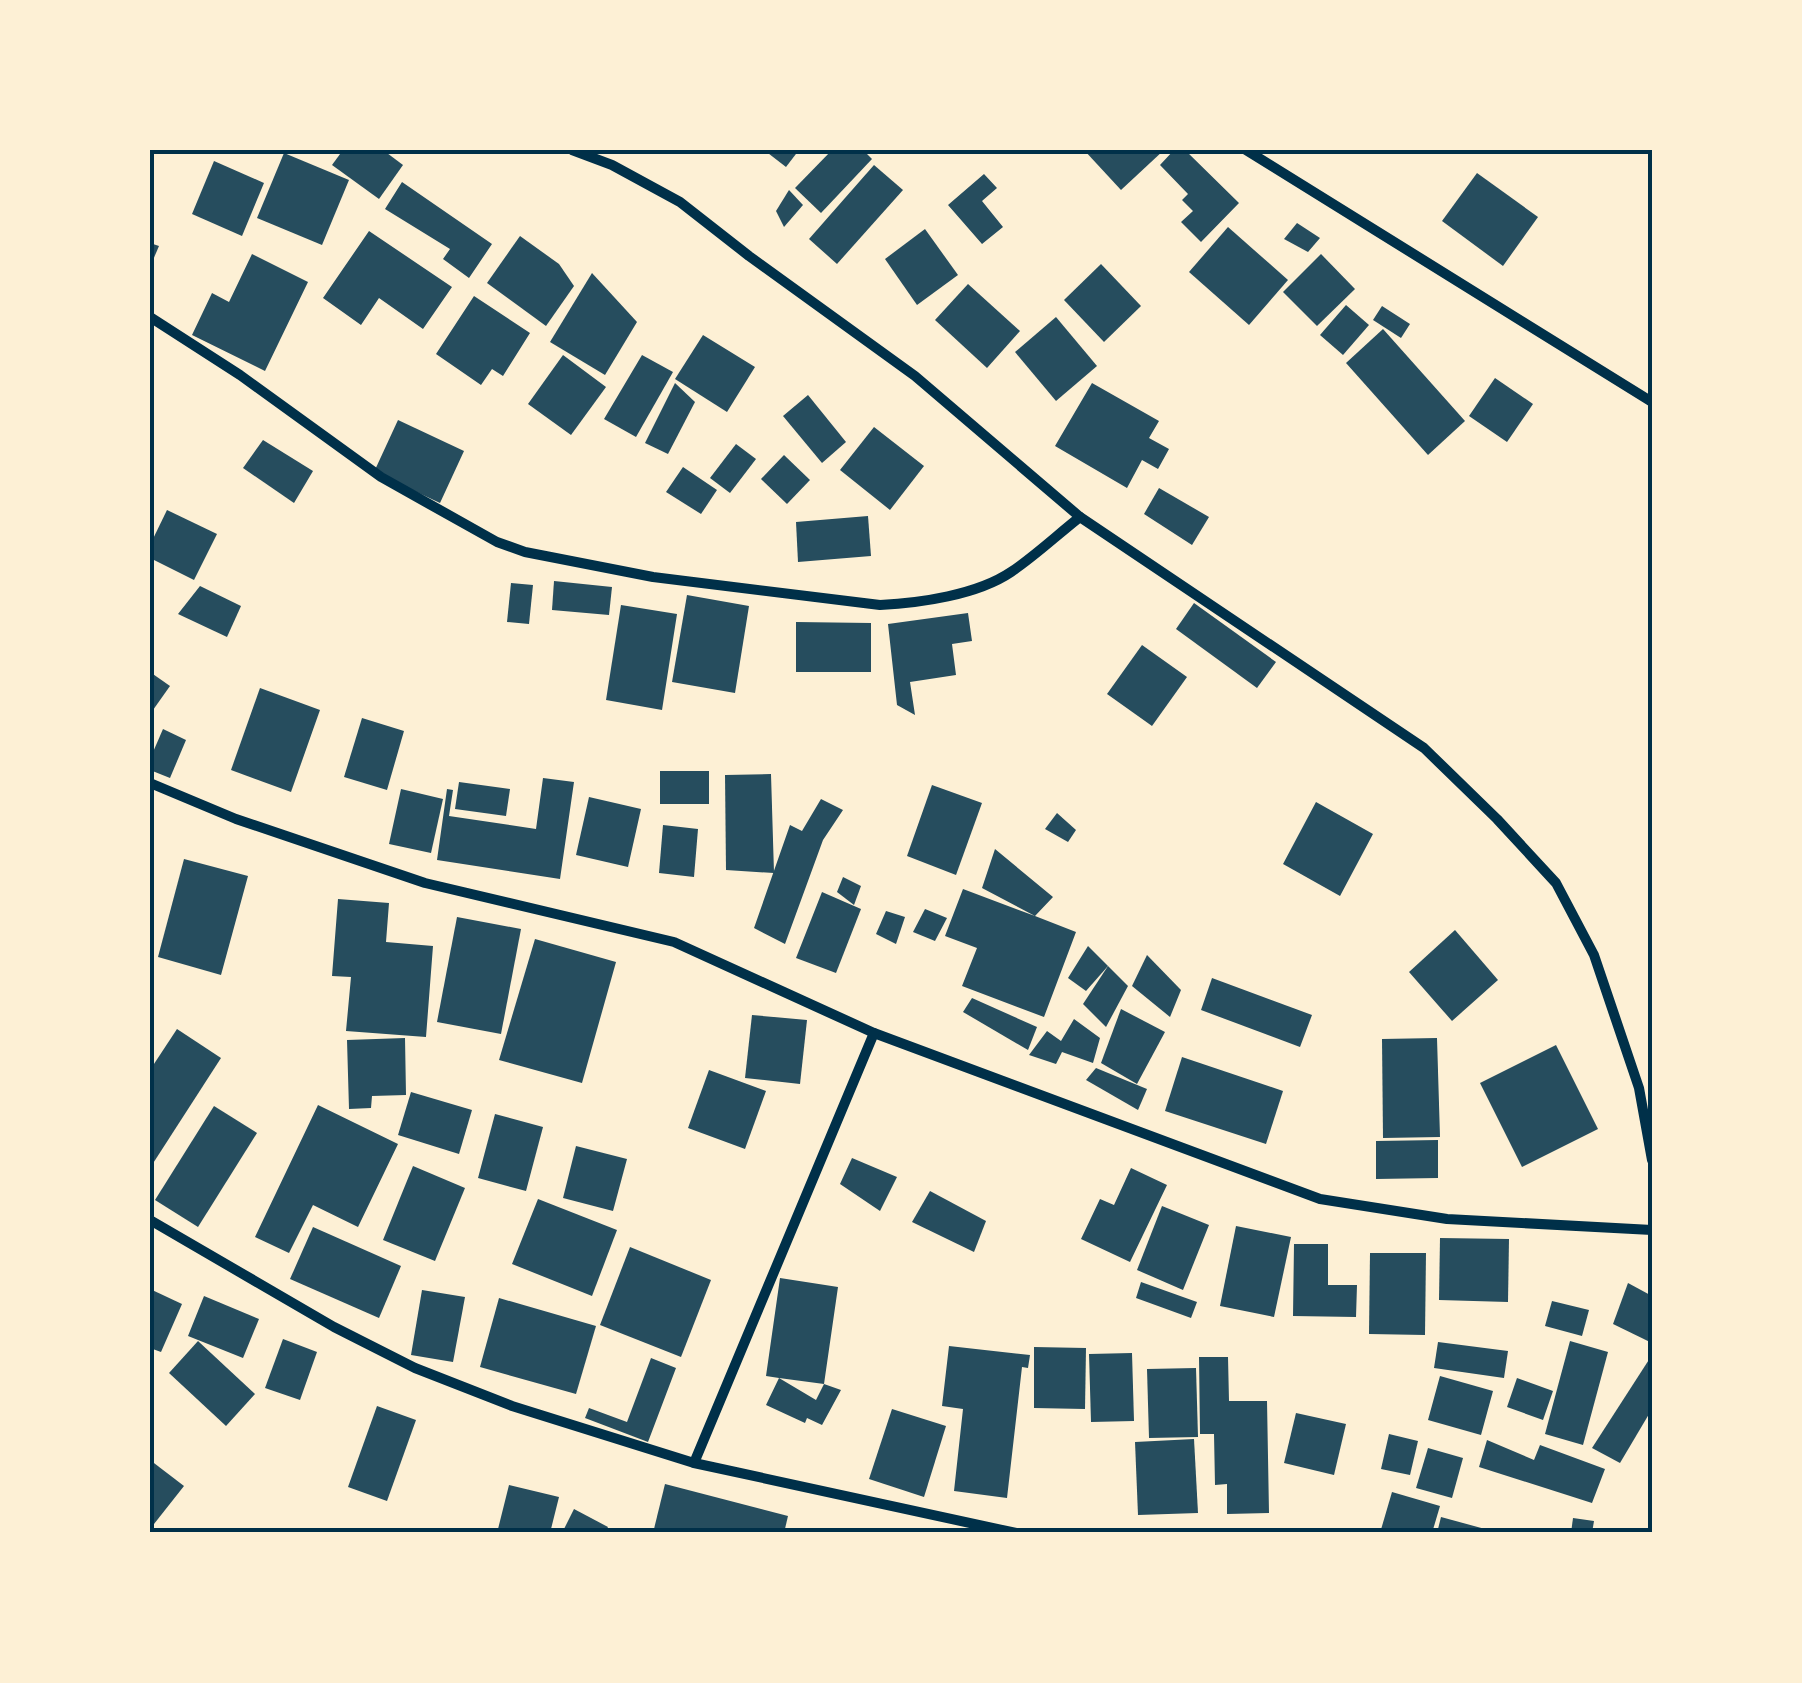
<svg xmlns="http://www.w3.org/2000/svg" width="1802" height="1683" viewBox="0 0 1802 1683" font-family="'PT Serif',serif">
	<rect width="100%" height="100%" fill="#fdf0d5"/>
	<g fill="#264d5e" fill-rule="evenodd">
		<polygon points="343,150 383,150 403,165 379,199 332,165"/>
		<polygon points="764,150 799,150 786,167"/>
		<polygon points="832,150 863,150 872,159 821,213 795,188"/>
		<polygon points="1084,150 1164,150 1121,190"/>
		<polygon points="1174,150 1185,150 1239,203 1201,242 1181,222 1193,211 1182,200 1188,194 1160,165"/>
		<polygon points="284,153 349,180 322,245 257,218"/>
		<polygon points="214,161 264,183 242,236 192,214"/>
		<polygon points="874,165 903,190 837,264 809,239"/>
		<polygon points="1477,173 1538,217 1503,266 1442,221"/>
		<polygon points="984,174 997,188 982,201 1003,227 982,244 948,205"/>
		<polygon points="402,182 492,244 469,278 443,259 450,249 385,209"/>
		<polygon points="789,190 803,205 784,227 776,211"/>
		<polygon points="1297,223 1320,238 1308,252 1284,239"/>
		<polygon points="1228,227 1288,280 1249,325 1189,272"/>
		<polygon points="925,229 958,275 917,305 885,259"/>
		<polygon points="369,231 452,287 423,329 379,298 361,325 323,298"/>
		<polygon points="520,236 559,264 574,286 546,326 487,283"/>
		<polygon points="150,243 159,246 150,267"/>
		<polygon points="252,254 308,282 265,371 192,335 212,293 229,302"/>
		<polygon points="1321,254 1355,289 1317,326 1283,292"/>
		<polygon points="1101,264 1141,306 1104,342 1064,300"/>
		<polygon points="592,273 637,322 605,375 550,342"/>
		<polygon points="968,284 1020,331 987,368 935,320"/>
		<polygon points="474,296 530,333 503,376 492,369 481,385 436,354"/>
		<polygon points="1346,305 1369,325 1343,355 1320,335"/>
		<polygon points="1382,306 1410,324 1401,338 1373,320"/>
		<polygon points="1056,317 1097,366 1056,401 1015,352"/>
		<polygon points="1383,329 1465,421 1428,455 1346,363"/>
		<polygon points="703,335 755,367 727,412 675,379"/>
		<polygon points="563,355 606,387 571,435 528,404"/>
		<polygon points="642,355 673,372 636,437 604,419"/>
		<polygon points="1495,378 1533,404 1507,442 1469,416"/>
		<polygon points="675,383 695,402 668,454 645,443"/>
		<polygon points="1092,383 1159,421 1149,438 1169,449 1158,469 1142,460 1127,488 1055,446"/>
		<polygon points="808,395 846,442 822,463 783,416"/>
		<polygon points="398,420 464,451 440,503 374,472"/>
		<polygon points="874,427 924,466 890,510 840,470"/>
		<polygon points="263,440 313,471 294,503 243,468"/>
		<polygon points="736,444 756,459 730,493 710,478"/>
		<polygon points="784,455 810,480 787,504 761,479"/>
		<polygon points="683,467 717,490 701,514 666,492"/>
		<polygon points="1159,488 1209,517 1192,545 1144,514"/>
		<polygon points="167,510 217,534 194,580 150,558 150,545"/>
		<polygon points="868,516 871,556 798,562 796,522"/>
		<polygon points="554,581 612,587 609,615 552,610"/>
		<polygon points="511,583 533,585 529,624 507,622"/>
		<polygon points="200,586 241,606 227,637 178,614"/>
		<polygon points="687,595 749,606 735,693 672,682"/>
		<polygon points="1194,603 1276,662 1257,688 1176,629"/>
		<polygon points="621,605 677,614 662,710 606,700"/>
		<polygon points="968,613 972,641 952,644 956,675 910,682 915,715 897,705 888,624"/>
		<polygon points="796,622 871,623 871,672 796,672"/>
		<polygon points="1142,645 1187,677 1152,726 1107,694"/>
		<polygon points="150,672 170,686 153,710 150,708"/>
		<polygon points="260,688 320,710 291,792 231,770"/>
		<polygon points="362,718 404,731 387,790 344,777"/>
		<polygon points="163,729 186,740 170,778 150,770 150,759"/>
		<rect x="660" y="771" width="49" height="33"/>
		<polygon points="771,774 774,873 726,870 725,775"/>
		<polygon points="543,778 574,782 560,879 437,860 447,789 453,790 449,816 536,829"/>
		<polygon points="459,782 510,789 506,816 455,809"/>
		<polygon points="932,785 982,803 956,875 907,856"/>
		<polygon points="401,789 443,799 431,853 389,844"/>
		<polygon points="589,797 641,809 628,867 576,855"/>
		<polygon points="821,799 843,810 823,840 785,944 754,928 790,825 802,831"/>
		<polygon points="1316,802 1373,834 1340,896 1283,864"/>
		<polygon points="1057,813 1076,830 1068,842 1045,829"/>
		<polygon points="663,825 698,829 694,877 659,873"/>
		<polygon points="995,849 1053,897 1035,916 1076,932 1044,1017 962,986 977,948 945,936 963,889 1035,916 982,888"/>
		<polygon points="184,859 248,876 221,975 158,957"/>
		<polygon points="843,877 861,886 854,905 837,892"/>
		<polygon points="822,892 861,909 836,973 796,958"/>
		<polygon points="338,899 389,903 386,942 433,946 426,1037 346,1031 351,977 332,976"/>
		<polygon points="925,909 947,918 935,941 913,932"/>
		<polygon points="886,911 905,917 896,944 876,934"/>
		<polygon points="457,917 521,929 501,1034 437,1022"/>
		<polygon points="1455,930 1498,980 1452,1021 1409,972"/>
		<polygon points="535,939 616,962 582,1083 499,1060"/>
		<polygon points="1088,946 1108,966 1086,991 1068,978"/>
		<polygon points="1147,955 1181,990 1170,1017 1132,986"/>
		<polygon points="1108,966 1128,986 1106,1027 1083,1004"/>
		<polygon points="1212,978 1312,1015 1300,1047 1201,1010"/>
		<polygon points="972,998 1037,1027 1028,1050 963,1012"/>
		<polygon points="1121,1009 1165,1032 1137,1084 1101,1063"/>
		<polygon points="752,1015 807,1020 800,1084 745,1078"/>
		<polygon points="1074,1019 1100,1038 1093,1063 1062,1052 1056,1064 1029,1055 1047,1031 1061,1041"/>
		<polygon points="177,1029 221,1058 150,1168 150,1070"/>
		<polygon points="405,1038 406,1095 372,1096 371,1108 349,1109 347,1040"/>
		<polygon points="1437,1038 1440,1137 1383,1138 1382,1039"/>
		<polygon points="1556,1045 1598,1129 1522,1167 1480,1083"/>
		<polygon points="1182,1057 1283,1091 1266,1144 1165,1111"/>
		<polygon points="1096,1068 1147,1089 1138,1110 1086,1080"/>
		<polygon points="709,1070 766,1091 745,1149 688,1128"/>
		<polygon points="411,1092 472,1110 459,1154 398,1135"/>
		<polygon points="318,1105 398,1144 358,1227 313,1205 289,1253 255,1237"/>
		<polygon points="214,1106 257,1133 198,1227 155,1200"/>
		<polygon points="495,1114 543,1127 526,1191 478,1178"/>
		<polygon points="1438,1140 1438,1178 1376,1179 1376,1141"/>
		<polygon points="576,1146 627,1159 613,1211 563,1198"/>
		<polygon points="852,1158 897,1177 880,1211 840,1184"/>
		<polygon points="413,1166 465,1188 435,1261 383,1240"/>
		<polygon points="1131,1168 1167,1185 1130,1262 1081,1239 1100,1199 1114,1205"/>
		<polygon points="930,1191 986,1221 974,1252 912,1222"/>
		<polygon points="538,1199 617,1230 592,1296 512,1264"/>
		<polygon points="1162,1206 1209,1225 1183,1290 1137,1270"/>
		<polygon points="1236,1226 1291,1237 1274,1317 1220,1306"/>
		<polygon points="313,1227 401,1266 379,1318 290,1279"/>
		<polygon points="1440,1238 1509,1239 1508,1302 1439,1300"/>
		<polygon points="1294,1244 1328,1244 1328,1285 1357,1285 1356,1317 1293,1316"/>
		<polygon points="630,1247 711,1280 681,1357 600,1325"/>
		<polygon points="1370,1253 1426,1253 1425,1335 1369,1334"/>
		<path d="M780,1278L838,1287L824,1384L841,1390L822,1425L807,1418L805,1423L766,1405L779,1378L766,1376ZM779,1378L824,1384L816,1400Z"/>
		<polygon points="1141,1282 1197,1302 1191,1318 1136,1298"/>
		<polygon points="1628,1283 1652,1296 1652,1343 1613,1324"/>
		<polygon points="150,1289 182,1304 161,1352 150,1348"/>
		<polygon points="422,1290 465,1297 453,1362 411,1355"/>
		<polygon points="204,1296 259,1319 243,1358 188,1336"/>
		<polygon points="499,1298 596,1326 576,1394 480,1367"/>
		<polygon points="1552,1301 1589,1310 1582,1336 1545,1326"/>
		<polygon points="283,1339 317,1352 300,1400 265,1388"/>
		<polygon points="198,1341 255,1394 226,1426 169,1373"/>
		<polygon points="1570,1341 1608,1352 1583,1445 1545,1434"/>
		<polygon points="1438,1342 1508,1351 1504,1378 1434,1368"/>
		<polygon points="949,1346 1030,1355 1028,1368 1022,1367 1007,1498 954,1491 963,1409 942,1406"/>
		<polygon points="1034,1347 1086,1348 1085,1409 1034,1408"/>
		<polygon points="1132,1353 1134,1421 1091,1422 1089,1354"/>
		<polygon points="1652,1355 1652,1409 1620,1463 1592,1448"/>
		<polygon points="1199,1357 1228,1357 1229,1401 1267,1401 1269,1513 1227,1514 1227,1484 1215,1485 1214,1434 1200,1434"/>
		<polygon points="651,1358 676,1368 648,1442 585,1418 589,1408 627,1422"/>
		<polygon points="1196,1368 1198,1437 1149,1438 1147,1369"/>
		<polygon points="1440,1376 1493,1391 1481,1435 1428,1420"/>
		<polygon points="1517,1378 1553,1391 1543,1420 1507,1407"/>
		<polygon points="377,1406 416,1420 387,1501 348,1487"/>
		<polygon points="892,1409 946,1426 924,1497 869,1479"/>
		<polygon points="1296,1413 1346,1424 1334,1475 1284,1463"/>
		<polygon points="1389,1434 1418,1441 1410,1475 1381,1469"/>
		<polygon points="1194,1439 1198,1513 1138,1515 1135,1442"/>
		<polygon points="1487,1440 1534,1460 1540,1445 1605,1469 1592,1503 1479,1467"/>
		<polygon points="1428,1448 1463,1458 1452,1498 1416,1488"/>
		<polygon points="150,1460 184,1486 154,1524 150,1521"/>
		<polygon points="665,1484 788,1516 784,1533 653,1533"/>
		<polygon points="509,1485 559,1497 550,1533 497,1533"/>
		<polygon points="1392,1492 1440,1506 1432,1533 1380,1533"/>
		<polygon points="574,1509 608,1527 605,1533 562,1533"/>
		<polygon points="1441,1517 1496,1532 1495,1533 1437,1533"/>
		<polygon points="1573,1518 1594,1521 1592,1533 1571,1533"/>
	</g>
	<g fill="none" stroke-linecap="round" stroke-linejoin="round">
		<g stroke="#003049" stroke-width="10">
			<polyline points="572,150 612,165 680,202 749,256 915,376 1080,517 1424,748 1497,819 1556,883 1594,955 1639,1088 1652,1160"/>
			<polyline points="1246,150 1652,402"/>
			<path d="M150,317L240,375L381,477L497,542L525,552L653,577L880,605C920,603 977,595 1011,572C1035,556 1057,535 1080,517"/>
			<polyline points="150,783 236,819 425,883 674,942 874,1033 1320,1199 1447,1219 1652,1230"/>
			<polyline points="150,1220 334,1327 415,1368 512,1406 694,1463 1016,1533"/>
			<polyline points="694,1463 874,1033"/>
		</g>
	</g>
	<rect width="1802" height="1683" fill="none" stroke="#fdf0d5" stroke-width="305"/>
	<rect x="152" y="152" width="1498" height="1378" fill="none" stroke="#003049" stroke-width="4"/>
</svg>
